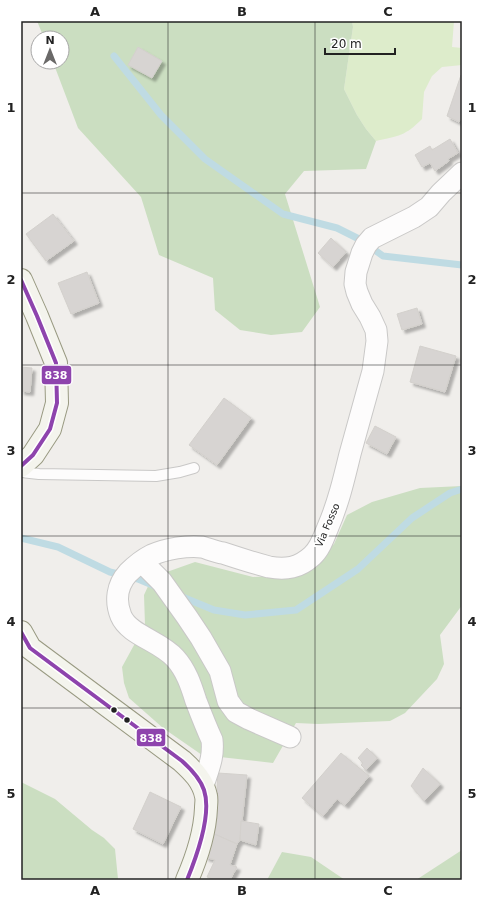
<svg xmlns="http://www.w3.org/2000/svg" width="483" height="901" viewBox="0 0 483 901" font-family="'DejaVu Sans',sans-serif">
	<defs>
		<filter id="shadow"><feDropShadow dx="3.5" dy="3.5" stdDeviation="1" flood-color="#0004"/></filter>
	</defs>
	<rect width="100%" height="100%" fill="#f0eeeb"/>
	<path fill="#ddeccb" d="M352,21H454L452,47L462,48V65L442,67L432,76L424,92L422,119C405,136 399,136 376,141L366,129L357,115L344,89L353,27Z"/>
	<g fill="#cbdec1">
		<polygon points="37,21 352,21 353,27 344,89 357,115 366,129 376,141 366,169 304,171 285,194 320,307 302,332 271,335 240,330 215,310 213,278 159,255 141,197 78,128 53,62 62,62 62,38 44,38"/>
		<polygon points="462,486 462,606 460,608 440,635 444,664 437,679 405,713 390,721 318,724 296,723 273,763 202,755 163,728 129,698 124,683 122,667 145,625 144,595 150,582 164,573 195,562 253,577 298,575 334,544 347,515 372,502 420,488"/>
		<polygon points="21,782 55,799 92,830 104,838 115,849 118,879 119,880 21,880"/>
		<polygon points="462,850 462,880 416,880"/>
		<polygon points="282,852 311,857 345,880 267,880"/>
	</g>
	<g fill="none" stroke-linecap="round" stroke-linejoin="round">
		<g stroke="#bfdbe3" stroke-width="7">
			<polyline points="114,56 161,115 205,159 283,214 337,228 361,240 383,256 462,265"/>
			<polyline points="21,538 58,547 110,572 138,579 157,587"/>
			<polyline points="180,596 214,610 245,615 296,610 358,569 412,518 450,493 462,489"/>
		</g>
	</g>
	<g fill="#d7d4d2" stroke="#d3d0cc" filter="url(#shadow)">
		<polygon points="138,47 162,61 152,78 128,65"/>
		<polygon points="461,75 462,76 462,110 460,113 462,114 462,117 459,122 447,116"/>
		<polygon points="450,139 458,153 448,159 449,161 435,171 430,163 422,167 415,155 430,146 432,150"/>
		<polygon points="53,214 74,241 46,261 26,234"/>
		<polygon points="331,238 346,252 333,267 318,253"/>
		<polygon points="87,272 99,303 71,314 58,283"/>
		<polygon points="417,308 422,324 402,330 397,314"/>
		<polygon points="420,346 456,356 445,392 410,382"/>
		<polygon points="21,367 32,368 30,392 21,391"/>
		<polygon points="224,398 251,418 217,465 189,445"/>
		<polygon points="375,426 396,437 387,454 366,443"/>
		<polygon points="367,748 377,758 366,770 361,765 363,763 358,758"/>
		<polygon points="341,753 369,776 345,805 337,799 323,816 302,798"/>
		<polygon points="423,768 440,784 424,801 411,786"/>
		<polygon points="218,773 247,775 240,840 237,844 212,833 217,818 215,818"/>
		<polygon points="150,792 181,807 163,844 133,829"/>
		<polygon points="241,821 259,824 256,845 240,840"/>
		<polygon points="212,833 237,844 230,865 237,867 230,880 215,880 207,877 215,860 205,857"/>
	</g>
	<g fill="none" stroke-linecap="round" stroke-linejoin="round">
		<defs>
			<polyline id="lane" points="21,472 39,474 156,476 180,472 194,468"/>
			<g id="street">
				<polyline points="142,562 162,582 187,617 201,638 220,671 228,701 236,712 249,719 290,737"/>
				<path d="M203,786C208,769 214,758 212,740C206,727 201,714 196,701C191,685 186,670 175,658C160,641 129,635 121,616C115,601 117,585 128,573C134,567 144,559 152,555C165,549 188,545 202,547C209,549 216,552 223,553C238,558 254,563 269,567C286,570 299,568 312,556C320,549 324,537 328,527C338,504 344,479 350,454C358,426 365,399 373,371L377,341L376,330L370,317L362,304L357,292L355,284L356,272L362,253L366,245L372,238L414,217L429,207L441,193L462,173"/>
			</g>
			<g id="secondary">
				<polyline points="21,280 37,316 56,363 57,403 50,429 33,455 21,466"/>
				<path d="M21,632L30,648L182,761C193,771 203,781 206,796C207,800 206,804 206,808C205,833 197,857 187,880"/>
			</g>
		</defs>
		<use href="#lane" stroke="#c9c8c7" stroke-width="12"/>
		<use href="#street" stroke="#c9c8c7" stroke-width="23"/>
		<use href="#secondary" stroke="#999a82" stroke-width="24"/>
		<use href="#lane" stroke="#fdfcfc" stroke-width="10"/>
		<use href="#street" stroke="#fdfcfc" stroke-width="21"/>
		<use href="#secondary" stroke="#f4f4ed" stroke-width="22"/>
		<defs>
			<g id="bus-1">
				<polyline points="21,280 37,316 56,363 57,403 50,429 33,455 21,466"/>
				<path d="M21,632L30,648L182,761C191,769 200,778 204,790C212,814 196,858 187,880"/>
			</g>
		</defs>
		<use href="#bus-1" stroke="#fff" stroke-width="7"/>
		<use href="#bus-1" stroke="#8e44ad" stroke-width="4"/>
	</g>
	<path fill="none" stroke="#222" stroke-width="1" stroke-opacity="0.55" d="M168,21V880M315,21V880M21,193H462M21,365H462M21,536H462M21,708H462"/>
	<g fill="#222" stroke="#fff" stroke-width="1.5">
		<circle cx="114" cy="710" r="3.5"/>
		<circle cx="127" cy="720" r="3.5"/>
	</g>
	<g text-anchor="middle" stroke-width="4" stroke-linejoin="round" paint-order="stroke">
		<g font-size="10" fill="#222" stroke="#fff">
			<text transform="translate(327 525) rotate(-67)" y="4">Via Fosso</text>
		</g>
	</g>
	<g stroke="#fff" stroke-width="1.5">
		<rect x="41" y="365" width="31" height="20" rx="4" fill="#8e44ad"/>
		<rect x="136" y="728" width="30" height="19" rx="4" fill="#8e44ad"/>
	</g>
	<g font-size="11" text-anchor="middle" font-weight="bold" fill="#fff">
		<text x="56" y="379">838</text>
		<text x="151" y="742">838</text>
	</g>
	<rect width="483" height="901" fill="none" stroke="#ffffff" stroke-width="44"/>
	<g transform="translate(50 50)"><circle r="19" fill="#ffffff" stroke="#a7a7a7"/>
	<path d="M0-3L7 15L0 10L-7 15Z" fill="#6a6968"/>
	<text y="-6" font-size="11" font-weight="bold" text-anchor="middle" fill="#222222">N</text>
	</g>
	<path d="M325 48v6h70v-6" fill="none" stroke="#222222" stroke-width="2"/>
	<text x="331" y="48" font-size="12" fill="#222222" stroke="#ffffff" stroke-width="3" paint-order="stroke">20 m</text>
	<rect x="22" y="22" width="439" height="857" fill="none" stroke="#222" stroke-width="1.5"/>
	<g font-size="13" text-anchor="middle" font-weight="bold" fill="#222">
		<text x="95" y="16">A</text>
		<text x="242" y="16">B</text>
		<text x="388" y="16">C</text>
		<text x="11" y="112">1</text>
		<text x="472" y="112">1</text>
		<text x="11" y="284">2</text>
		<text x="472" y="284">2</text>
		<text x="11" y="455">3</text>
		<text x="472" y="455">3</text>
		<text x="11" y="626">4</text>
		<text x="472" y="626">4</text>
		<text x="11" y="798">5</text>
		<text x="472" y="798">5</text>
		<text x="95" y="895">A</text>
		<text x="242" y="895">B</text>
		<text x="388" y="895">C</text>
	</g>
</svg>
